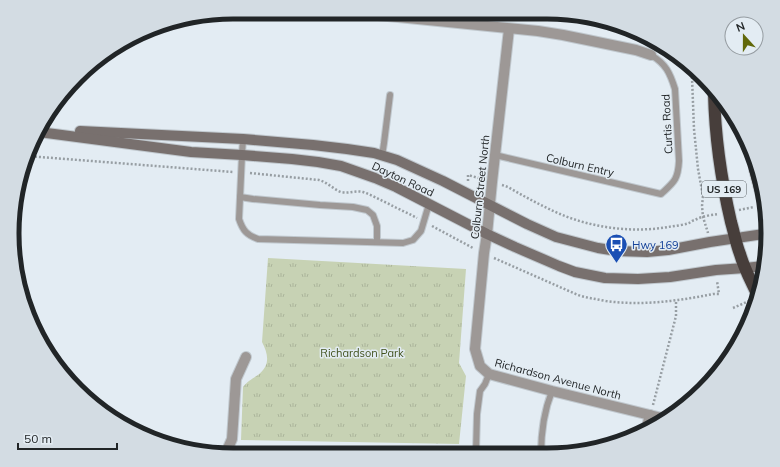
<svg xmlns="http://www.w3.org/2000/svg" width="780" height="467" viewBox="0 0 780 467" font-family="Mulish,sans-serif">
	<defs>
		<pattern id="park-tufts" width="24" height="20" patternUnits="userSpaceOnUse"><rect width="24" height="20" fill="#c7d2b4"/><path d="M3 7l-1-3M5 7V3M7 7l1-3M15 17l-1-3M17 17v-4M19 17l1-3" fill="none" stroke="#abb49b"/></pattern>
	</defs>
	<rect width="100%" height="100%" fill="#e3ecf3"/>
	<path fill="url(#park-tufts)" d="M268,258L466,269L459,363L466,376L459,444L241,440L243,387C248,381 252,379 258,375C271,365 268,354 262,342Z"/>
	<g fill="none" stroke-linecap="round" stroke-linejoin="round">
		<defs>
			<g id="lane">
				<path d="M243,139L242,155L239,219C243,231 247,235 258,239L403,243L413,240L421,231L429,204"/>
				<path d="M495,155L661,194C674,182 678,180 679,161L675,89C670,73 666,64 651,55"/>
				<polyline points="382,156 384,143 390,95"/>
				<polyline points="240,197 253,199 320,205 353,207 367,210 373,215 377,226 377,242"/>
				<polyline points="476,455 476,451 477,414 480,391 485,384 489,374"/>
				<path d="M541,455C541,433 544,411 552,391"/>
			</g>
			<g id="street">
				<polyline points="348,12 538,31 563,35 636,50 651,55"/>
				<polyline points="509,29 492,182 487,234 484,253 475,349 480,366 489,374 552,391 666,419"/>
				<polyline points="646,430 650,415"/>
				<polyline points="225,455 232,439 236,379 246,357"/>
			</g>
			<g id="secondary">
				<polyline points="80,131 243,139 313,145 347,149 374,153 397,160 443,181 527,224 556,237 598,248 617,251 647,252 668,250 710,242 764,234"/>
				<polyline points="39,132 191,152 242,155 292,159 318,162 341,166 375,178 396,187 487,234 515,247 559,266 575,272 605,278 638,279 670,277 716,270 745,268 764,266"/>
			</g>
			<g id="highway">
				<path d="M714,93C715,137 721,179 731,222C734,232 736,244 740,254C744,268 751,281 757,294"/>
				<polyline points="755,169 764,203"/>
			</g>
		</defs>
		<use href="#lane" stroke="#c0c8ce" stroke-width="8"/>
		<use href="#street" stroke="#c0c8ce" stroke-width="12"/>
		<use href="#secondary" stroke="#c0c8ce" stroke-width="12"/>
		<use href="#highway" stroke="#c0c8ce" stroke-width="14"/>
		<g stroke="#979ea3" stroke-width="2.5" stroke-dasharray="2 2" stroke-linecap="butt">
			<polyline points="510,18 510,12"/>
			<polyline points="693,73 692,77 694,129 698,169 703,196 702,206 703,217 708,233"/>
			<polyline points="27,156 233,172"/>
			<path d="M250,173L319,180C327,182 333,189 341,192C349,194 356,190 363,192C372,195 380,200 389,204C398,209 408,213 417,218"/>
			<polyline points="468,181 468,175 482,179"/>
			<path d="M502,185L508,187C525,197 542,206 560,214C593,228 633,233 668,227C675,226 683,225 689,223C691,222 693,220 695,220C702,216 711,215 718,214"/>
			<polyline points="739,210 754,207"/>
			<polyline points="432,226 473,248"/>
			<path d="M494,258L578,295C587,298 596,299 606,301C642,306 678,301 713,294H719L717,281"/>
			<polyline points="733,308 749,301"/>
			<polyline points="653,405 676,316 676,301"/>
		</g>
		<use href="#lane" stroke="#9d9896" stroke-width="6"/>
		<use href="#street" stroke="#9d9896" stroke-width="10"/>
		<use href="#secondary" stroke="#78706e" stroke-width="10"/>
		<use href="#highway" stroke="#473e3b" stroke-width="12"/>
	</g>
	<defs>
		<symbol id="bus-pin" viewBox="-11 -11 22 30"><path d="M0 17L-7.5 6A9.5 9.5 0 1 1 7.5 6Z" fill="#1a4fb4" stroke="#e3ecf3"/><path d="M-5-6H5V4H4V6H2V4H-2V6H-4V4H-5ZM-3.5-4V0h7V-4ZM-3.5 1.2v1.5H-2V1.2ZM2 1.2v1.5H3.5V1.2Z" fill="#fff"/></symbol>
	</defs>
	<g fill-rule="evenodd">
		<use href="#bus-pin" x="604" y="232" width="25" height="34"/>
	</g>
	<g text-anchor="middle" stroke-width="3" stroke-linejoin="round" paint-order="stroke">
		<rect fill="#e3ecf3" stroke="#5b6164" stroke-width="1" x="702" y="181" width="44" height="16" rx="3"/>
		<g font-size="10" font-weight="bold" fill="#212527">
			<text x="724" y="193">US 169</text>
		</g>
		<g font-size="11" fill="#212527" stroke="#e3ecf3">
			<text transform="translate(667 124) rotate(-93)" y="4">Curtis Road</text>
			<text transform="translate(580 165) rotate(13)" y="4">Colburn Entry</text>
			<text transform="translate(403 179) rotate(25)" y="4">Dayton Road</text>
			<text transform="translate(480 187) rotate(-84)" y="4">Colburn Street North</text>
			<text transform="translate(558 379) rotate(15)" y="4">Richardson Avenue North</text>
		</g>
		<g font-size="11" fill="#164399" stroke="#e3ecf3" text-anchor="start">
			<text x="632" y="249">Hwy 169</text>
		</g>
		<g font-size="11" fill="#41521e" stroke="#e3ecf3">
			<text x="362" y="357">Richardson Park</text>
		</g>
	</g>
	<path d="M0 0H780V467H0ZM233 19H547A214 214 0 0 1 761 233V234A214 214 0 0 1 547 448H233A214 214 0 0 1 19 234V233A214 214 0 0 1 233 19Z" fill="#d3dce3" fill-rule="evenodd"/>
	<path fill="none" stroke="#212527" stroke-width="5" d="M233 19H547A214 214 0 0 1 761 233V234A214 214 0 0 1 547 448H233A214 214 0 0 1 19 234V233A214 214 0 0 1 233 19Z"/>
	<g transform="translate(744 36) rotate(339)"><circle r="19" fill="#e3ecf3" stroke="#959ca1"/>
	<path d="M0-3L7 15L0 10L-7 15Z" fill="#61680a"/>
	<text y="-6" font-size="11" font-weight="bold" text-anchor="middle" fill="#212527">N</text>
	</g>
	<path d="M18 443v6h99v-6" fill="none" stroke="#212527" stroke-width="2"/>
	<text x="24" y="443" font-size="12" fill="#212527" stroke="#e3ecf3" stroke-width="3" paint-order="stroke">50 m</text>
</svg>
